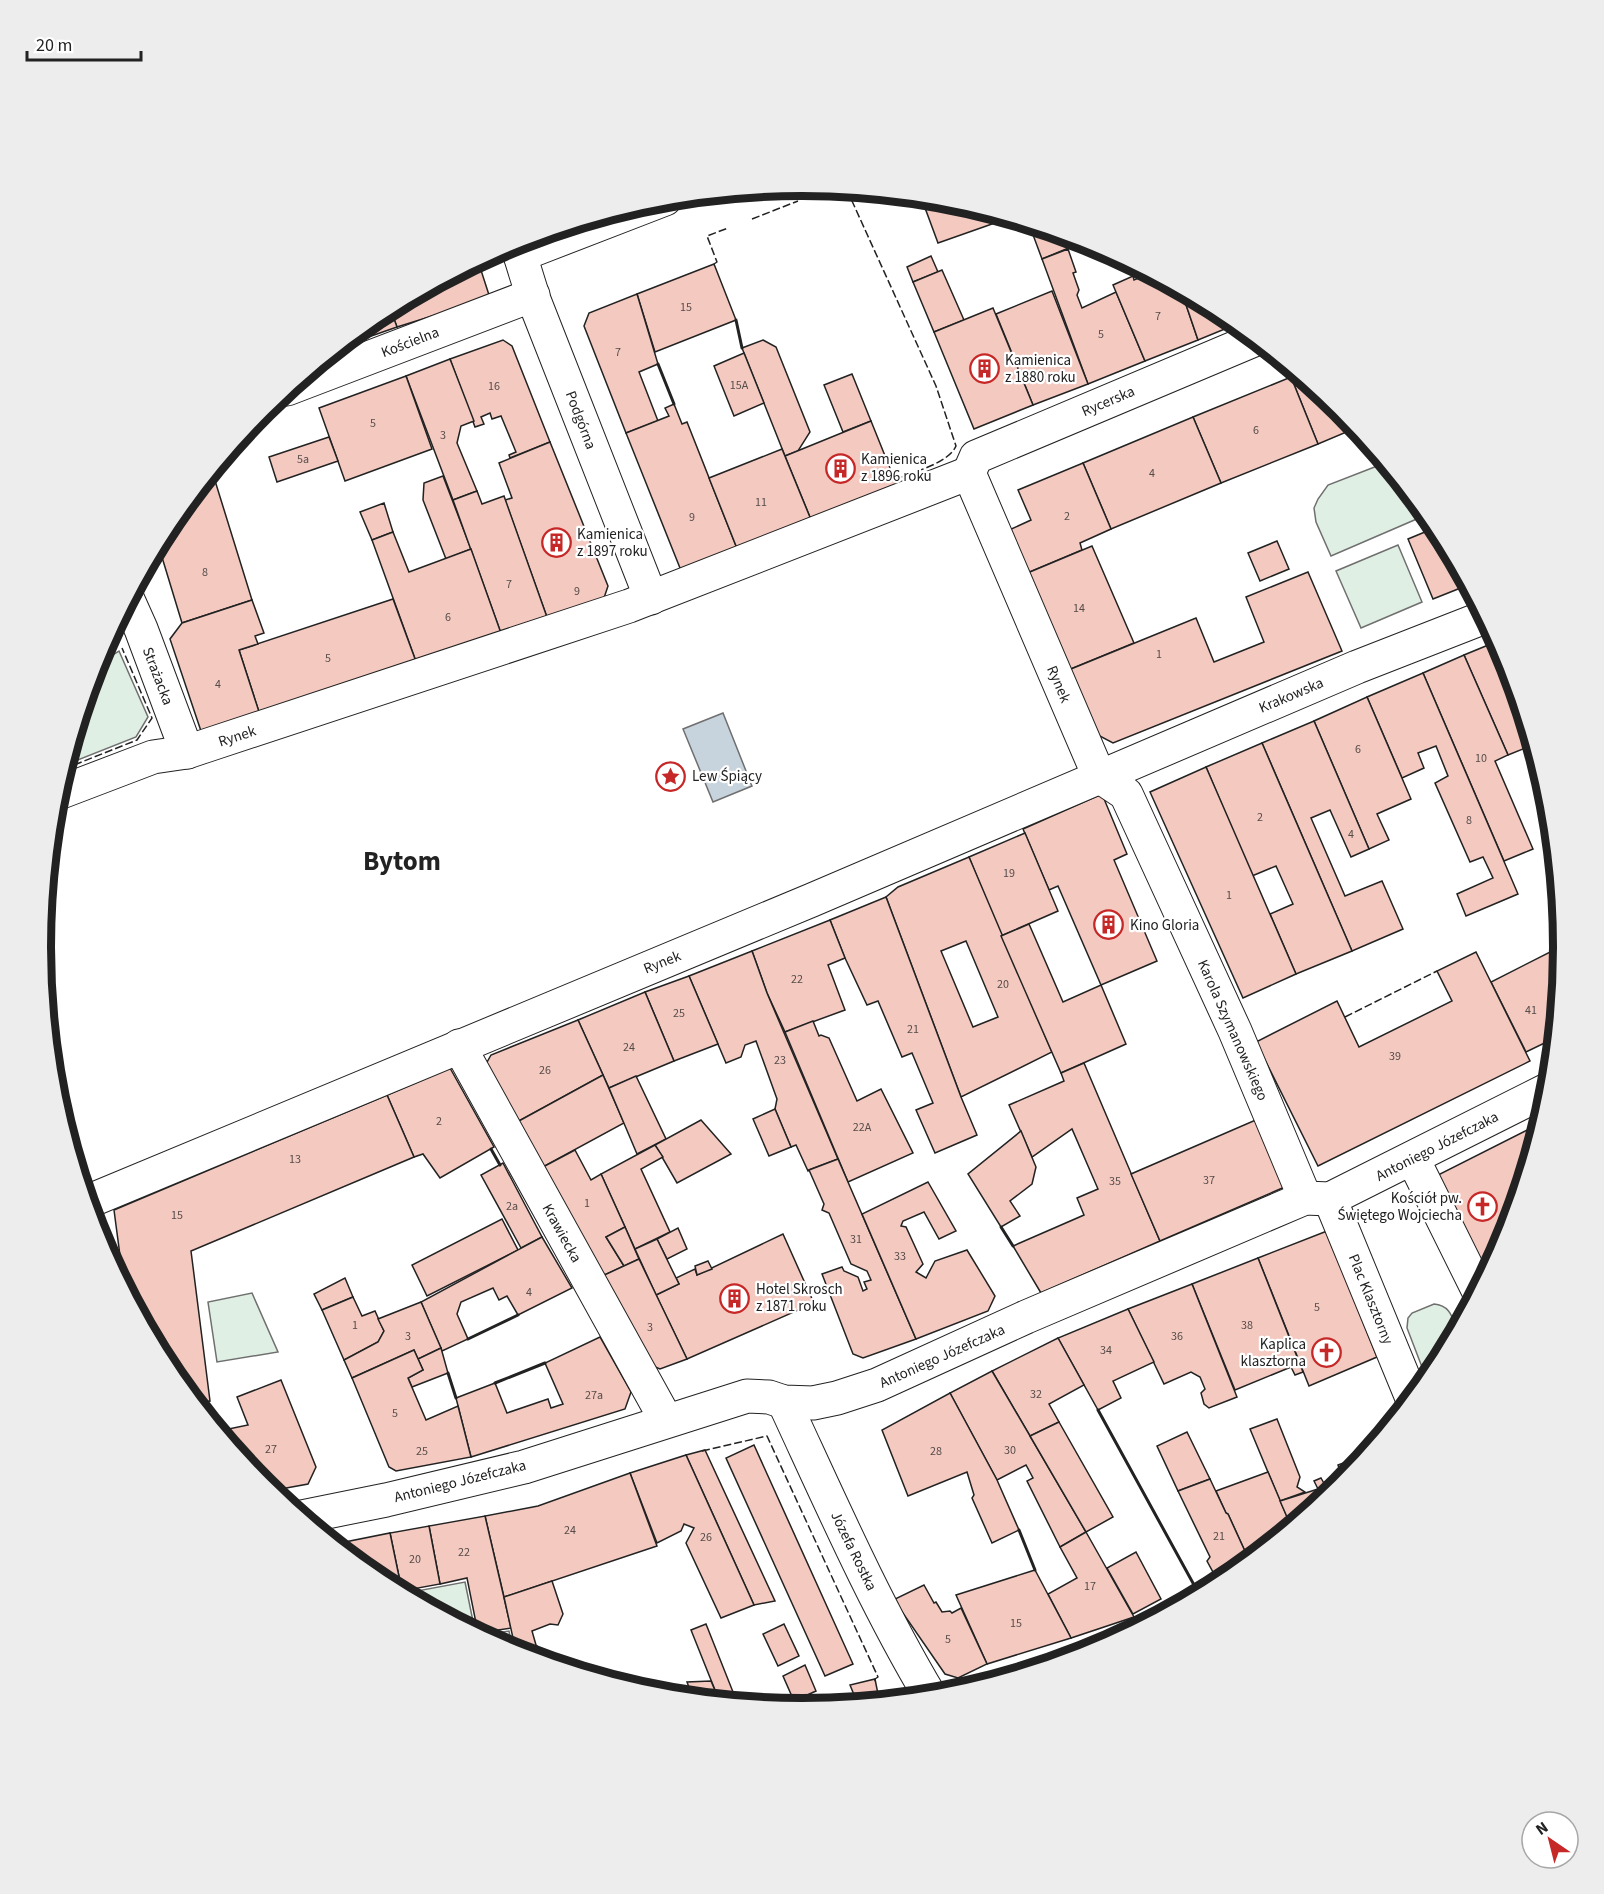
<svg xmlns="http://www.w3.org/2000/svg" width="1604" height="1894" viewBox="0 0 1604 1894" font-family="'Source Sans 3',sans-serif">
	<rect width="100%" height="100%" fill="#fff"/>
	<g fill="#e0efe3" stroke="#6f6f6f" stroke-width="1.5">
		<polygon points="1385,463 1409,492 1419,518 1331,556 1316,522 1314,508 1318,499 1328,485"/>
		<polygon points="1398,545 1422,602 1361,628 1336,571"/>
		<polygon points="119,651 148,717 136,737 65,765 96,665"/>
		<polygon points="252,1293 278,1352 217,1362 208,1302"/>
		<path d="M1434,1304C1449,1305 1452,1316 1457,1329L1435,1370L1427,1380L1407,1328L1408,1318L1412,1313Z"/>
		<polygon points="465,1582 475,1631 406,1595 406,1593"/>
		<polygon points="509,1631 513,1651 482,1635"/>
	</g>
	<polygon fill="#c7d3dd" stroke="#6f6f6f" stroke-width="1.5" points="723,713 752,786 713,802 683,729"/>
	<g fill="#f3c9c0" stroke="#222" stroke-width="1.5" fill-rule="evenodd">
		<polygon points="921,197 951,200 1009,218 938,243"/>
		<polygon points="1029,224 1067,236 1071,247 1042,259"/>
		<polygon points="1068,249 1076,272 1073,273 1079,290 1077,295 1082,308 1116,292 1145,361 1088,384 1042,259"/>
		<polygon points="931,256 938,272 913,282 907,267"/>
		<polygon points="478,261 490,298 397,327 390,308"/>
		<polygon points="714,264 736,320 655,352 637,294"/>
		<polygon points="942,270 964,320 934,332 913,282"/>
		<polygon points="1143,270 1181,290 1198,340 1145,361 1113,285 1133,276 1134,280 1139,278"/>
		<polygon points="1181,290 1225,314 1237,324 1198,340"/>
		<polygon points="1052,291 1088,384 1033,405 996,314"/>
		<polygon points="637,294 658,364 639,372 658,421 626,433 584,326 589,313"/>
		<polygon points="390,308 397,327 337,348 379,314"/>
		<polygon points="993,308 1033,405 974,429 934,332"/>
		<polygon points="503,340 512,346 550,442 510,458 509,455 516,452 501,416 492,419 490,413 481,417 484,424 475,427 450,359"/>
		<polygon points="763,340 776,347 810,432 798,451 785,456 742,348"/>
		<polygon points="744,353 764,403 734,416 714,366"/>
		<polygon points="450,359 474,421 461,426 457,443 477,491 453,500 406,376"/>
		<polygon points="852,374 871,421 843,432 824,385"/>
		<polygon points="1298,374 1341,409 1356,428 1318,444 1291,377"/>
		<polygon points="406,376 432,449 345,481 319,408"/>
		<polygon points="1291,377 1318,444 1221,483 1193,417"/>
		<polygon points="674,404 682,424 687,422 740,556 692,575 680,568 626,433 669,416 665,408"/>
		<polygon points="1193,417 1221,483 1111,529 1083,463"/>
		<polygon points="871,421 900,493 814,527 785,456"/>
		<polygon points="329,437 338,461 277,482 269,457"/>
		<polygon points="550,442 608,586 603,601 548,620 505,500 512,498 499,463"/>
		<polygon points="782,449 814,527 740,556 709,478"/>
		<polygon points="1083,463 1111,529 1080,543 1082,550 1025,574 1007,531 1031,520 1018,490"/>
		<polygon points="212,471 252,600 182,623 158,544 169,524"/>
		<polygon points="443,476 471,549 446,559 423,500 424,483"/>
		<polygon points="477,491 482,504 504,496 548,620 502,636 453,500"/>
		<polygon points="384,503 393,532 372,540 360,512"/>
		<polygon points="1437,527 1468,585 1433,599 1408,539"/>
		<polygon points="393,532 409,572 471,549 502,636 418,667 372,540"/>
		<polygon points="1277,541 1289,569 1260,581 1248,553"/>
		<polygon points="1092,546 1134,643 1066,671 1025,574"/>
		<polygon points="1308,572 1342,651 1113,743 1094,733 1066,671 1196,618 1214,662 1264,642 1246,597"/>
		<polygon points="393,599 418,667 261,718 239,650"/>
		<polygon points="252,600 264,633 255,636 258,644 239,650 261,718 203,737 170,639 182,623"/>
		<polygon points="1498,641 1506,656 1544,782 1528,747 1508,755 1464,655"/>
		<polygon points="1464,655 1508,755 1495,761 1533,849 1504,861 1423,673"/>
		<polygon points="1423,673 1518,894 1466,916 1457,894 1493,878 1483,857 1470,862 1435,783 1448,776 1436,746 1418,753 1424,768 1402,778 1367,697"/>
		<polygon points="1367,697 1411,799 1377,814 1389,840 1369,849 1314,721"/>
		<polygon points="1314,721 1369,849 1351,857 1330,810 1311,818 1345,896 1382,881 1403,929 1352,951 1262,743"/>
		<polygon points="1262,743 1352,951 1296,974 1270,914 1293,904 1276,866 1252,876 1206,767"/>
		<polygon points="1206,767 1296,974 1243,998 1150,792"/>
		<polygon points="1546,790 1549,799 1550,814 1541,792"/>
		<polygon points="1102,794 1127,854 1114,860 1157,961 1101,985 1058,886 1049,890 1023,829"/>
		<polygon points="1025,833 1058,911 1001,936 969,857"/>
		<path d="M969,857L1052,1052L961,1097L886,897L898,887ZM966,941L998,1017L973,1027L941,951Z"/>
		<polygon points="886,897 961,1097 977,1135 935,1153 916,1110 933,1103 912,1053 902,1057 878,1001 867,1005 845,958 830,920"/>
		<polygon points="830,920 845,958 828,965 845,1010 785,1032 767,993 752,951"/>
		<polygon points="1029,924 1063,1002 1101,985 1126,1044 1061,1073 1001,936"/>
		<polygon points="1556,949 1562,960 1555,1038 1526,1052 1491,982"/>
		<polygon points="752,951 767,993 838,1159 809,1170 808,1171 796,1145 791,1147 775,1109 777,1099 756,1041 745,1045 741,1057 726,1063 689,976"/>
		<polygon points="1476,952 1530,1061 1318,1166 1256,1042 1337,1001 1359,1047 1452,1001 1437,971"/>
		<polygon points="689,976 718,1044 674,1061 645,992"/>
		<polygon points="645,992 674,1061 609,1088 578,1020"/>
		<polygon points="578,1020 603,1075 517,1122 486,1064 491,1055"/>
		<polygon points="813,1021 819,1036 821,1035 829,1038 857,1101 881,1089 913,1153 848,1182 785,1032"/>
		<polygon points="1084,1063 1160,1241 1041,1293 1013,1246 1084,1215 1077,1198 1098,1189 1072,1129 1032,1157 1009,1105 1064,1081 1061,1073"/>
		<polygon points="450,1068 494,1147 440,1178 423,1154 414,1157 387,1095"/>
		<polygon points="603,1075 624,1123 541,1168 517,1122"/>
		<polygon points="636,1076 666,1139 637,1154 609,1088"/>
		<polygon points="387,1095 414,1157 191,1251 210,1401 196,1403 169,1370 124,1286 114,1210"/>
		<polygon points="775,1109 791,1147 769,1156 753,1119"/>
		<polygon points="1258,1119 1287,1186 1160,1241 1131,1174"/>
		<polygon points="701,1120 731,1154 677,1183 655,1145"/>
		<polygon points="1541,1123 1505,1239 1486,1275 1436,1176"/>
		<polygon points="1021,1131 1036,1167 1032,1184 1010,1201 1020,1216 1001,1227 968,1174"/>
		<polygon points="655,1145 663,1157 641,1169 670,1232 635,1249 601,1174"/>
		<polygon points="575,1150 591,1180 601,1174 625,1227 606,1237 624,1266 600,1277 541,1168"/>
		<polygon points="838,1159 916,1339 863,1358 853,1354 822,1274 842,1267 844,1271 858,1277 863,1291 867,1289 864,1282 871,1280 867,1271 851,1264 829,1213 822,1210 824,1204 809,1170"/>
		<polygon points="503,1163 542,1237 521,1248 481,1175"/>
		<polygon points="928,1182 956,1231 939,1239 924,1212 903,1221 901,1226 906,1227 923,1264 916,1272 926,1278 935,1261 967,1250 995,1296 988,1311 916,1339 862,1214"/>
		<polygon points="502,1219 518,1250 427,1296 412,1265"/>
		<polygon points="625,1227 639,1259 624,1266 606,1237"/>
		<polygon points="678,1228 687,1249 667,1259 657,1239"/>
		<polygon points="1327,1231 1377,1357 1309,1386 1258,1258"/>
		<polygon points="783,1234 813,1301 812,1304 687,1359 656,1295 679,1284 676,1278 695,1269 697,1275"/>
		<polygon points="542,1237 572,1288 518,1315 507,1296 499,1300 493,1288 461,1302 457,1314 468,1339 442,1351 421,1302"/>
		<polygon points="657,1239 679,1284 656,1295 635,1249"/>
		<polygon points="1258,1258 1303,1372 1295,1375 1291,1367 1235,1390 1192,1284"/>
		<polygon points="639,1259 687,1359 660,1369 648,1364 600,1277"/>
		<polygon points="708,1261 712,1269 697,1275 695,1266"/>
		<polygon points="345,1278 353,1297 322,1310 314,1294"/>
		<polygon points="1192,1284 1237,1397 1209,1408 1204,1404 1201,1393 1205,1389 1200,1377 1191,1372 1164,1384 1128,1309"/>
		<polygon points="353,1297 362,1316 375,1311 384,1331 378,1342 344,1360 322,1310"/>
		<polygon points="421,1302 441,1348 418,1359 414,1350 352,1378 344,1360 378,1342 384,1331 378,1319"/>
		<polygon points="1128,1309 1154,1362 1113,1381 1121,1398 1098,1410 1058,1338"/>
		<polygon points="600,1337 631,1392 625,1409 471,1457 456,1398 495,1383 507,1413 548,1399 551,1408 563,1404 545,1363"/>
		<polygon points="1058,1338 1084,1385 1049,1404 1059,1422 1030,1436 992,1371"/>
		<polygon points="441,1348 448,1373 412,1387 408,1378 423,1370 418,1359"/>
		<polygon points="414,1350 423,1370 408,1378 426,1420 458,1406 471,1457 396,1471 389,1467 352,1378"/>
		<polygon points="992,1371 1086,1532 1060,1547 1027,1481 1033,1478 1026,1465 997,1480 950,1393"/>
		<polygon points="281,1380 316,1467 308,1484 270,1491 263,1485 219,1431 248,1425 237,1397"/>
		<polygon points="950,1393 997,1480 1019,1530 992,1543 972,1498 974,1495 967,1472 908,1496 882,1430"/>
		<polygon points="1277,1419 1300,1477 1297,1487 1305,1492 1280,1501 1250,1429"/>
		<polygon points="1059,1422 1113,1517 1086,1532 1030,1436"/>
		<polygon points="1187,1432 1210,1479 1178,1491 1157,1446"/>
		<polygon points="754,1445 853,1664 825,1676 726,1458"/>
		<polygon points="705,1450 775,1601 754,1605 686,1455"/>
		<polygon points="686,1455 754,1605 721,1618 686,1543 694,1528 684,1524 681,1531 657,1543 630,1473"/>
		<polygon points="1365,1455 1343,1482 1338,1465"/>
		<polygon points="1268,1472 1291,1526 1249,1560 1228,1514 1226,1513 1216,1491"/>
		<polygon points="630,1473 657,1546 504,1597 485,1516 538,1506"/>
		<polygon points="1321,1478 1325,1485 1342,1478 1343,1482 1291,1526 1280,1501 1318,1489 1314,1481"/>
		<polygon points="1210,1479 1226,1513 1228,1514 1249,1560 1219,1583 1207,1561 1210,1557 1178,1491"/>
		<polygon points="485,1516 511,1628 478,1633 467,1578 440,1584 429,1526"/>
		<polygon points="429,1526 440,1584 402,1591 390,1533"/>
		<polygon points="1086,1532 1134,1617 1071,1638 1048,1594 1077,1578 1060,1547"/>
		<polygon points="390,1533 402,1591 402,1593 379,1580 335,1544"/>
		<polygon points="1136,1552 1161,1599 1133,1614 1107,1568"/>
		<polygon points="1035,1570 1071,1638 987,1664 956,1595"/>
		<polygon points="552,1581 563,1614 558,1625 550,1624 532,1631 536,1645 543,1652 545,1661 516,1652 504,1597"/>
		<polygon points="924,1585 934,1603 936,1602 942,1612 950,1611 952,1613 961,1608 987,1664 958,1678 945,1674 898,1606 895,1599"/>
		<polygon points="706,1624 737,1702 719,1700 691,1630"/>
		<polygon points="784,1624 799,1656 778,1666 763,1634"/>
		<polygon points="805,1665 816,1691 794,1701 783,1676"/>
		<polygon points="875,1679 878,1694 857,1702 850,1685"/>
		<polygon points="711,1681 719,1700 693,1698 687,1682"/>
	</g>
	<g fill="none" stroke-linecap="round" stroke-linejoin="round">
		<defs>
			<g id="minor">
				<polyline points="516,242 534,300 651,598"/>
				<polyline points="520,255 665,199"/>
				<polyline points="287,389 533,295"/>
				<polyline points="969,473 1099,776"/>
				<polyline points="969,473 976,457 1256,339"/>
				<polyline points="128,600 141,629 187,752"/>
				<polyline points="1099,776 1126,794 1235,1031 1305,1198"/>
				<polyline points="56,794 153,757 187,752 205,746 629,606 969,473"/>
				<polyline points="459,1046 666,1420"/>
				<polyline points="1413,1159 1478,1290"/>
				<polyline points="1330,1199 1412,1398"/>
				<polyline points="87,1202 812,900 1357,667 1485,617"/>
				<path d="M784,1402C830,1501 874,1602 930,1696"/>
				<polyline points="302,1517 386,1500 524,1467 747,1396 769,1397 784,1402 813,1403 837,1398 877,1385 1026,1317 1305,1198 1330,1199 1549,1089"/>
			</g>
		</defs>
		<use href="#minor" stroke="#222" stroke-width="35"/>
		<use href="#minor" stroke="#fff" stroke-width="33"/>
		<g stroke="#222" stroke-width="1.5" stroke-dasharray="8 3" stroke-linecap="butt">
			<path d="M847,190L936,386L956,446C948,464 912,472 894,480"/>
			<polyline points="821,193 831,188"/>
			<polyline points="752,219 798,201"/>
			<polyline points="714,264 717,262 707,236 728,228"/>
			<polyline points="114,627 115,630"/>
			<polyline points="64,769 137,740 152,718 122,648"/>
			<polyline points="1345,1017 1437,971"/>
			<polyline points="702,1451 767,1436 878,1677 875,1679 875,1682"/>
		</g>
		<g stroke="#222" stroke-width="3">
			<polyline points="736,320 742,348"/>
			<polyline points="658,364 674,404"/>
			<polyline points="491,1149 500,1165"/>
			<polyline points="1001,1227 1013,1246"/>
			<polyline points="468,1339 518,1315"/>
			<polyline points="448,1373 456,1398"/>
			<polyline points="495,1383 545,1363"/>
			<polyline points="1098,1410 1199,1594"/>
			<polyline points="1019,1530 1035,1570"/>
		</g>
	</g>
	<defs>
		<symbol id="building-ring" viewBox="-11 -11 22 22"><circle r="9.5" fill="#fff" stroke="#c62828" stroke-width="1.5"/><path d="M-4-6H4V6H1V3H-1V6H-4ZM-2.5-4.3h1.7v1.8h-1.7ZM.8-4.3h1.7v1.8H.8ZM-2.5-1h1.7V.8h-1.7ZM.8-1h1.7V.8H.8Z" fill="#c62828"/></symbol>
		<symbol id="sight-ring" viewBox="-11 -11 22 22"><circle r="9.5" fill="#fff" stroke="#c62828" stroke-width="1.5"/><path d="M0-6L1.8-2.2L6-1.7L2.9 1.2L3.7 5.4L0 3.3L-3.7 5.4L-2.9 1.2L-6-1.7L-1.8-2.2Z" fill="#c62828"/></symbol>
		<symbol id="church-ring" viewBox="-11 -11 22 22"><circle r="9.5" fill="#fff" stroke="#c62828" stroke-width="1.5"/><path d="M-1.2-6h2.4v3.5h3.3v2.4h-3.3V6h-2.4V-.1h-3.3v-2.4h3.3Z" fill="#c62828"/></symbol>
	</defs>
	<g fill-rule="evenodd">
		<use href="#building-ring" x="968" y="352" width="33" height="33"/>
		<use href="#building-ring" x="824" y="452" width="33" height="33"/>
		<use href="#building-ring" x="540" y="526" width="33" height="33"/>
		<use href="#sight-ring" x="654" y="760" width="33" height="33"/>
		<use href="#building-ring" x="1092" y="908" width="33" height="33"/>
		<use href="#church-ring" x="1466" y="1190" width="33" height="33"/>
		<use href="#building-ring" x="718" y="1282" width="33" height="33"/>
		<use href="#church-ring" x="1310" y="1336" width="33" height="33"/>
	</g>
	<g text-anchor="middle" stroke-width="4.5" stroke-linejoin="round" paint-order="stroke">
		<g font-size="12" fill="#564c4a">
			<text x="686" y="311">15</text>
			<text x="1158" y="320">7</text>
			<text x="1101" y="338">5</text>
			<text x="618" y="356">7</text>
			<text x="739" y="389">15A</text>
			<text x="494" y="390">16</text>
			<text x="373" y="427">5</text>
			<text x="1256" y="434">6</text>
			<text x="443" y="439">3</text>
			<text x="303" y="463">5a</text>
			<text x="1152" y="477">4</text>
			<text x="761" y="506">11</text>
			<text x="1067" y="520">2</text>
			<text x="692" y="521">9</text>
			<text x="205" y="576">8</text>
			<text x="509" y="588">7</text>
			<text x="577" y="595">9</text>
			<text x="1079" y="612">14</text>
			<text x="448" y="621">6</text>
			<text x="1159" y="658">1</text>
			<text x="328" y="662">5</text>
			<text x="218" y="688">4</text>
			<text x="1358" y="753">6</text>
			<text x="1481" y="762">10</text>
			<text x="1260" y="821">2</text>
			<text x="1469" y="824">8</text>
			<text x="1351" y="838">4</text>
			<text x="1009" y="877">19</text>
			<text x="1229" y="899">1</text>
			<text x="797" y="983">22</text>
			<text x="1003" y="988">20</text>
			<text x="1531" y="1014">41</text>
			<text x="679" y="1017">25</text>
			<text x="913" y="1033">21</text>
			<text x="629" y="1051">24</text>
			<text x="1395" y="1060">39</text>
			<text x="780" y="1064">23</text>
			<text x="545" y="1074">26</text>
			<text x="439" y="1125">2</text>
			<text x="862" y="1131">22A</text>
			<text x="295" y="1163">13</text>
			<text x="1209" y="1184">37</text>
			<text x="1115" y="1185">35</text>
			<text x="587" y="1207">1</text>
			<text x="512" y="1210">2a</text>
			<text x="177" y="1219">15</text>
			<text x="856" y="1243">31</text>
			<text x="900" y="1260">33</text>
			<text x="529" y="1296">4</text>
			<text x="1317" y="1311">5</text>
			<text x="355" y="1329">1</text>
			<text x="1247" y="1329">38</text>
			<text x="650" y="1331">3</text>
			<text x="408" y="1340">3</text>
			<text x="1177" y="1340">36</text>
			<text x="1106" y="1354">34</text>
			<text x="1036" y="1398">32</text>
			<text x="594" y="1399">27a</text>
			<text x="395" y="1417">5</text>
			<text x="271" y="1453">27</text>
			<text x="1010" y="1454">30</text>
			<text x="422" y="1455">25</text>
			<text x="936" y="1455">28</text>
			<text x="570" y="1534">24</text>
			<text x="1219" y="1540">21</text>
			<text x="706" y="1541">26</text>
			<text x="464" y="1556">22</text>
			<text x="415" y="1563">20</text>
			<text x="1090" y="1590">17</text>
			<text x="1016" y="1627">15</text>
			<text x="948" y="1643">5</text>
		</g>
		<g font-size="15" fill="#222" stroke="#fff">
			<text transform="translate(410 342) rotate(-21)" y="5">Kościelna</text>
			<text transform="translate(1108 401) rotate(-23)" y="5">Rycerska</text>
			<text transform="translate(581 420) rotate(69)" y="5">Podgórna</text>
			<text transform="translate(158 676) rotate(69)" y="5">Strażacka</text>
			<text transform="translate(1059 684) rotate(67)" y="5">Rynek</text>
			<text transform="translate(1291 695) rotate(-23)" y="5">Krakowska</text>
			<text transform="translate(237 736) rotate(-18)" y="5">Rynek</text>
			<text transform="translate(662 962) rotate(-22)" y="5">Rynek</text>
			<text transform="translate(1233 1030) rotate(66)" y="5">Karola Szymanowskiego</text>
			<text transform="translate(1437 1146) rotate(-27)" y="5">Antoniego Józefczaka</text>
			<text transform="translate(562 1233) rotate(61)" y="5">Krawiecka</text>
			<text transform="translate(1371 1299) rotate(68)" y="5">Plac Klasztorny</text>
			<text transform="translate(942 1356) rotate(-24)" y="5">Antoniego Józefczaka</text>
			<text transform="translate(460 1481) rotate(-14)" y="5">Antoniego Józefczaka</text>
			<text transform="translate(854 1551) rotate(64)" y="5">Józefa Rostka</text>
		</g>
		<g font-size="15" fill="#222" stroke="#fff" text-anchor="start">
			<text x="1005" y="365">Kamienica<tspan x="1005" dy="17">z 1880 roku</tspan></text>
			<text x="861" y="464">Kamienica<tspan x="861" dy="17">z 1896 roku</tspan></text>
			<text x="577" y="539">Kamienica<tspan x="577" dy="17">z 1897 roku</tspan></text>
			<text x="692" y="781">Lew Śpiący</text>
			<text x="1130" y="930">Kino Gloria</text>
			<text x="1462" y="1203" text-anchor="end">Kościół pw.<tspan x="1462" dy="17">Świętego Wojciecha</tspan></text>
			<text x="756" y="1294">Hotel Skrosch<tspan x="756" dy="17">z 1871 roku</tspan></text>
			<text x="1306" y="1349" text-anchor="end">Kaplica<tspan x="1306" dy="17">klasztorna</tspan></text>
		</g>
		<g font-size="27" font-weight="bold" fill="#222" stroke="#fff">
			<text x="402" y="870">Bytom</text>
		</g>
	</g>
	<path d="M0 0H1604V1894H0ZM51 947a751 751 0 1 1 1502 0a751 751 0 1 1-1502 0Z" fill="#ededed" fill-rule="evenodd"/>
	<path fill="none" stroke="#222" stroke-width="8" d="M51 947a751 751 0 1 1 1502 0a751 751 0 1 1-1502 0Z"/>
	<g transform="translate(1550 1840) rotate(325)"><circle r="28" fill="#ffffff" stroke="#a7a7a7" stroke-width="1.5"/>
	<path d="M0-4.5L10 22L0 15L-10 22Z" fill="#c62828"/>
	<text y="-9" font-size="16" font-weight="bold" text-anchor="middle" fill="#222222">N</text>
	</g>
	<path d="M27 51v9h114v-9" fill="none" stroke="#222222" stroke-width="3"/>
	<text x="36" y="51" font-size="18" fill="#222222" stroke="#ffffff" stroke-width="4.5" paint-order="stroke">20 m</text>
</svg>
